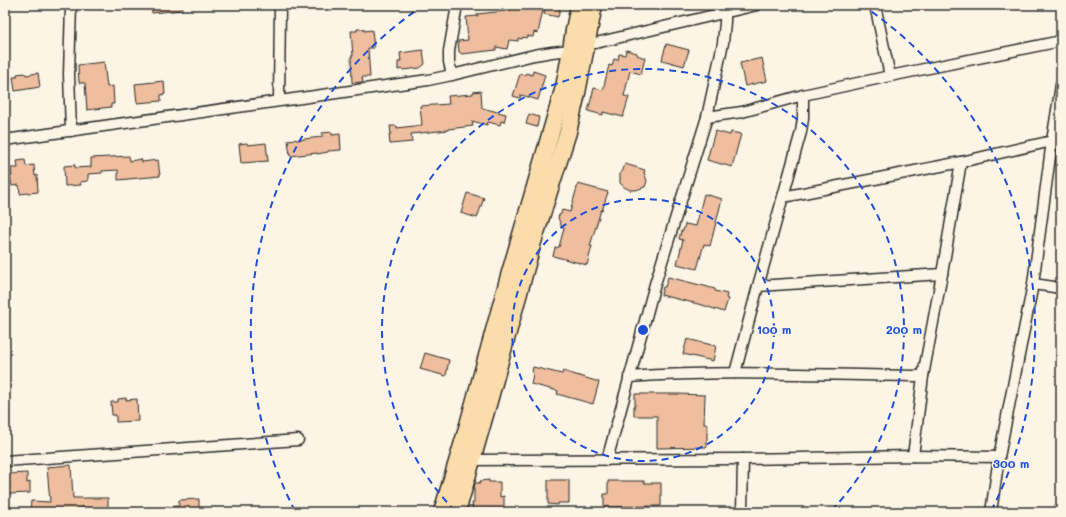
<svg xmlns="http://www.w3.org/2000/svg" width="1066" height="517" viewBox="0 0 1066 517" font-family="Mali,sans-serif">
	<rect width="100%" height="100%" fill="#fcf5e5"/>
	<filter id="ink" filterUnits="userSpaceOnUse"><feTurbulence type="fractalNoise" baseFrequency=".025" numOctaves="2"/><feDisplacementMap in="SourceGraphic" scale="8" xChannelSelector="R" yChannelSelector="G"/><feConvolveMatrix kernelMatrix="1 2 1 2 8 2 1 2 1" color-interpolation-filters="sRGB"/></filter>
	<g filter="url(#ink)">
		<g fill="#eebe9e" stroke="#2b2b2b">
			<polygon points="151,5 182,5 182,10 152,13"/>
			<polygon points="516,5 543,10 538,33 534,32 533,37 527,36 526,38 523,37 522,39 518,38 518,41 509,40 507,49 496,47 496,50 462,54 459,52 458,41 468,40 466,17 478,16 477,14 506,11 507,9 511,10 512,7 515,8"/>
			<polygon points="546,5 561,5 558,17 544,14"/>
			<polygon points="357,29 364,29 364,31 372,30 374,48 368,48 370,77 362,77 363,82 352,83 351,56 353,56 351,31 357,31"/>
			<polygon points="666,44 689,50 684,66 662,60"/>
			<polygon points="423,50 425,64 420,68 403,70 402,69 398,70 398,62 401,61 400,53"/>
			<polygon points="626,50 637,53 637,55 645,58 641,74 630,71 624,96 629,97 623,117 603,112 603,115 588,111 594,88 603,90 609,65 612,66 614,59 618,60 619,54 625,55"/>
			<polygon points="762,58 767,81 745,86 740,63"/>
			<polygon points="104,62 107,87 113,86 114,104 111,104 111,107 87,110 85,83 79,83 78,65"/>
			<polygon points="533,71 545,75 538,100 521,95 520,98 513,96 520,74 525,75 526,73 532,75"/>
			<polygon points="25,73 26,75 38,73 40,87 15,91 13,77 17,77 17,74"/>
			<polygon points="164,81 165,94 161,95 161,101 137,103 135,84"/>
			<polygon points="481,91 482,108 506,114 504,122 501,121 500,125 488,122 487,125 472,121 473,126 448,129 448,130 411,134 412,142 390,144 389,134 391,134 390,126 397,126 397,128 422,125 420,106 449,104 448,96 473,94 473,92"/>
			<polygon points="529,114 539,117 537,127 526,124"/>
			<polygon points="715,131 730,135 731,132 741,134 732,167 707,160"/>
			<polygon points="332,132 332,135 340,134 341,150 328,151 328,152 317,154 317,153 290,156 288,140 295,139 296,140 322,137 322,133"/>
			<polygon points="247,143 248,145 266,143 268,161 241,163 239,144"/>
			<polygon points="129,156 130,161 141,159 142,162 158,160 160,176 118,180 118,170 102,171 102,173 88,174 88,181 80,182 81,185 65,186 64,166 75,165 75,168 91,167 91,158"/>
			<polygon points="25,160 26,166 34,165 35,176 37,175 38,192 20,194 19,185 12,186 10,176 12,176 11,168 18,168 17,161"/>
			<polygon points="625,164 645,170 644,172 647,181 645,187 636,190 630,190 624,187 620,183 620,174 623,170"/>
			<polygon points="578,184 608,192 602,211 601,210 590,246 592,246 587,265 553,256 555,248 559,247 564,228 561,227 561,225 558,218 559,215 561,214 562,210 570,212"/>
			<polygon points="467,193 484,198 477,218 461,213"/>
			<polygon points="704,194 722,199 710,246 704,244 697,269 677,264 683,240 679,239 681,231 683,231 685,224 696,226"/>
			<polygon points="668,277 704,286 715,289 715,291 727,294 726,298 728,299 724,312 702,305 661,295 663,287 665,287"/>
			<polygon points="687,339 716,346 713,361 683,354"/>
			<polygon points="425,353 449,360 446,376 420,369"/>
			<polygon points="533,367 562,374 563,371 599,382 593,404 557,394 558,391 531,384 533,374 532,373"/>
			<polygon points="635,394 677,394 705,395 704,424 707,424 707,447 657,448 657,416 634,416 634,406 635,406"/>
			<polygon points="126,398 126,400 137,399 138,421 116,422 116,415 112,415 111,402 118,402 118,399"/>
			<polygon points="71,465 73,498 108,498 108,512 83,512 83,507 74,512 30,512 31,501 50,502 47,467"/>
			<polygon points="27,473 27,483 30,482 30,493 7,494 6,479 8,479 8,474"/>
			<polygon points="489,480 489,482 500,482 500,497 504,496 504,509 473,510 472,503 474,503 474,489 475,483 480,483 480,481"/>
			<polygon points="548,480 569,480 569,503 558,503 558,505 548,504"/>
			<polygon points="608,481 644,481 644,483 661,483 661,506 604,507 604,494 608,494"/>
			<polygon points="199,499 199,512 164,512 164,507 179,506 179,500"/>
		</g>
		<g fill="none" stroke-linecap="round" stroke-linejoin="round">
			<defs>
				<g id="street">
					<polyline points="875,5 890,76"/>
					<polyline points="452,75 449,62 449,51 457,5"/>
					<polyline points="279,100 280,5"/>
					<polyline points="707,117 742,112 803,95 890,76 1061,41"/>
					<polyline points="71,131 69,74 71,5"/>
					<polyline points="5,140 428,80 452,75 534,55 552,52 571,50 587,45 757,5"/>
					<polyline points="783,197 961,162 1052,141"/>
					<polyline points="1033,284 1061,288"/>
					<polyline points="758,286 942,274"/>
					<polyline points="735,373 758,286 801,132 803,118 803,95"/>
					<path d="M629,377C727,370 825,375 923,376"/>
					<polyline points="913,456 923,376 942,274 961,162"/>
					<polyline points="472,460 743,459 913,456 999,457"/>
					<polyline points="607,460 655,284 707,117 723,43 725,22 725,13"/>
					<polyline points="5,461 298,440"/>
					<polyline points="742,512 743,459"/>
					<polyline points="991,512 999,457 1033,284 1052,141 1061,85"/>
				</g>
				<g id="primary">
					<polyline points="442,512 466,432 509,276 564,87 571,50 574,30 579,5"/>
					<polyline points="457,512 489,401 533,242 568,132 577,93 594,5"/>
				</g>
			</defs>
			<use href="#street" stroke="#2b2b2b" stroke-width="13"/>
			<use href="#primary" stroke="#2b2b2b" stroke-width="19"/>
			<use href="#street" stroke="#fcf5e5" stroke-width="10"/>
			<use href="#primary" stroke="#fbddab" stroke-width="16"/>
		</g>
	</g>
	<g fill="none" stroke="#1d4ed8" stroke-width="2" stroke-dasharray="7 5">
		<circle cx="643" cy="330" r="131"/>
		<path d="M455 511A261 261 0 1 1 831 511"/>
		<path d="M295 511A392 392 0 0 1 424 5M862 5A392 392 0 0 1 991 511"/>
	</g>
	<circle cx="643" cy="330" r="6" fill="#1d4ed8" stroke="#fcf5e5" stroke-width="2"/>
	<g font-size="12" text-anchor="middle" font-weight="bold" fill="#1d4ed8" stroke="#fcf5e5" stroke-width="3" stroke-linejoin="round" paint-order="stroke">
		<text x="774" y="334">100 m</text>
		<text x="904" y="334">200 m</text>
		<text x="1011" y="468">300 m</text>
	</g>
	<rect width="1066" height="517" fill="none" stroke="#fcf5e5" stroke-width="20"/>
	<rect x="10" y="10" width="1046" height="497" fill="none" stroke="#2b2b2b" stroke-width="1.5" filter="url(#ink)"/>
</svg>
